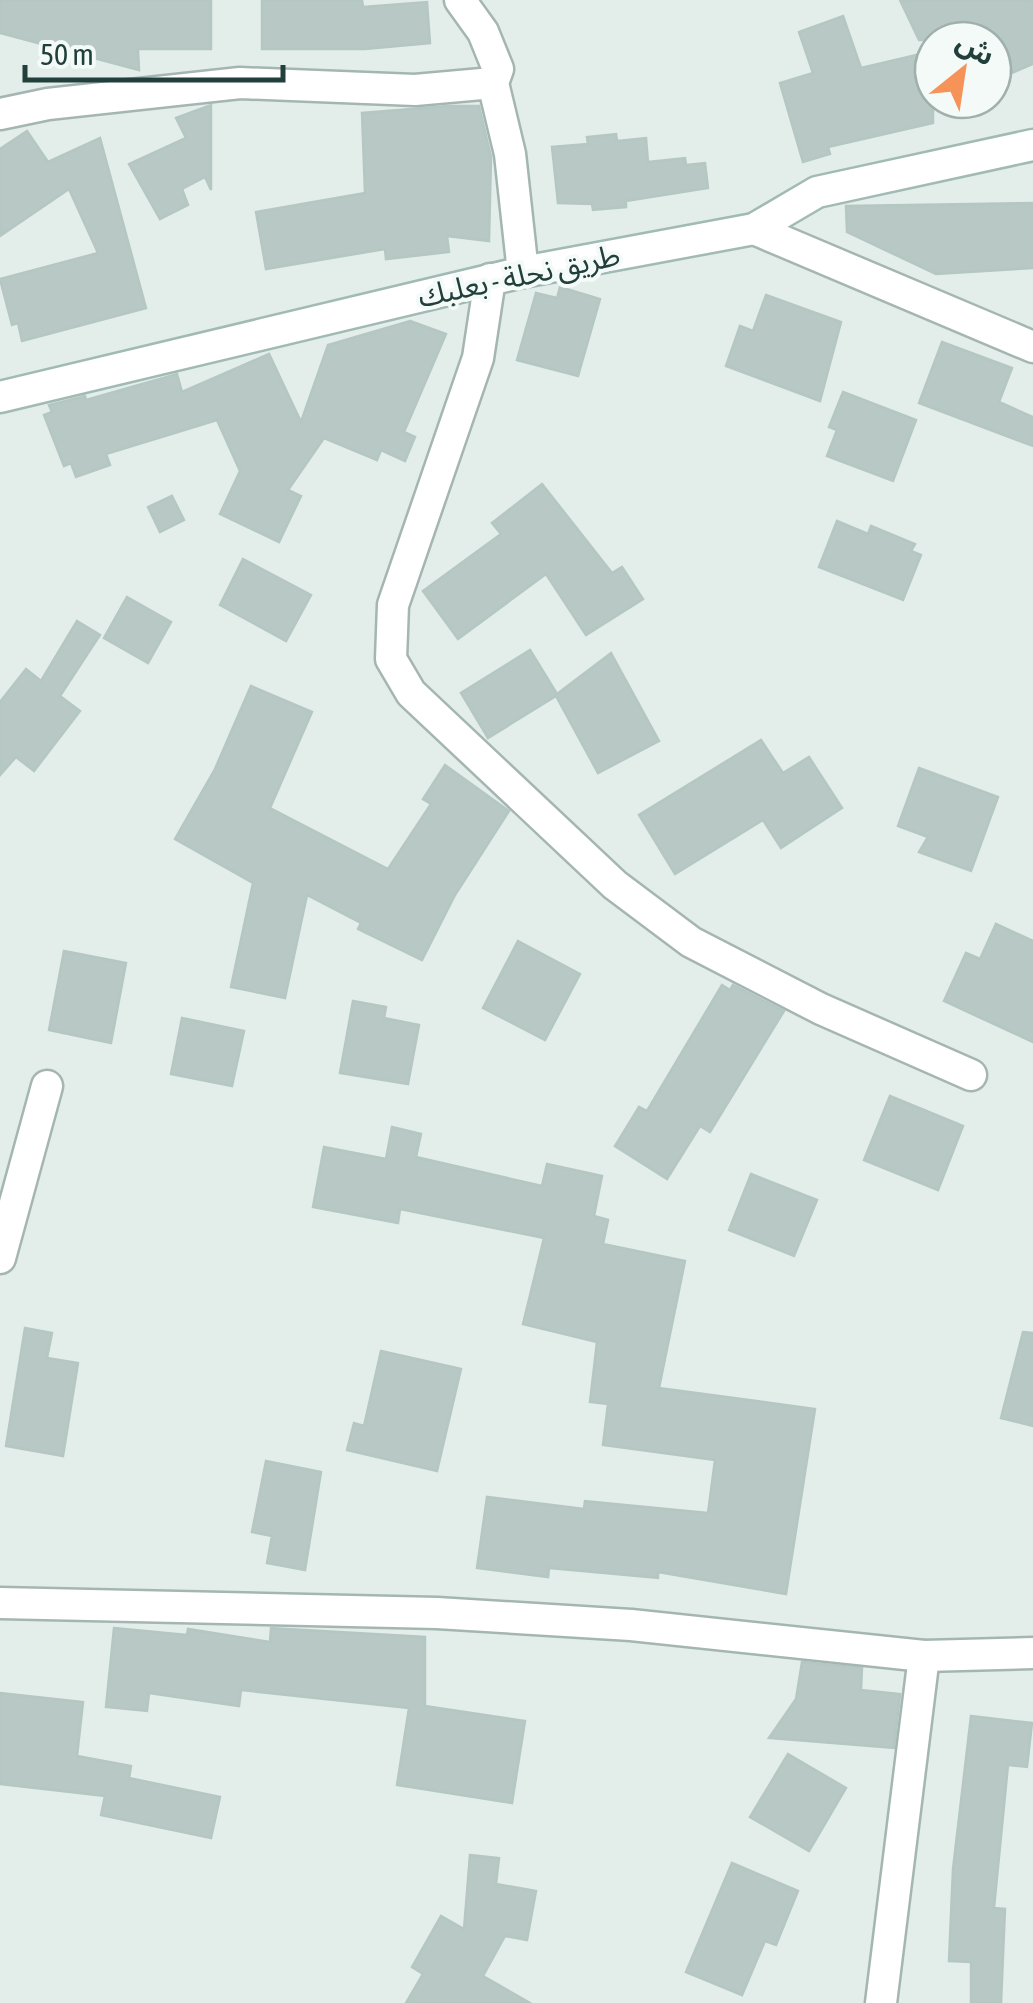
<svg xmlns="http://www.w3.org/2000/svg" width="1033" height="2003" viewBox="0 0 1033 2003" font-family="'Asap Condensed','Noto Sans Arabic',sans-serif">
	<rect width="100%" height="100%" fill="#e3eeea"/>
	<g fill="#b8c8c4" stroke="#b5c7c2" stroke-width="2.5">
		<polygon points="0,0 211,0 211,49 138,49 139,70 0,33"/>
		<polygon points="262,0 362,0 363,7 427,2 430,43 365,49 262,49"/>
		<polygon points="900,0 1033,0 1033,64 993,81 993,40 919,40"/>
		<polygon points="843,16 861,68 933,51 933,123 828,147 830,154 803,162 780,83 813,73 799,32"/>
		<polygon points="211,105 211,190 205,177 182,189 188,205 160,219 129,164 186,138 176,118"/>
		<polygon points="449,106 479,106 491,157 489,241 447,236 449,252 386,259 385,249 266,269 256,212 365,193 362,113"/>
		<polygon points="27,131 48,162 100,138 146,308 22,341 18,323 12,325 0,279 98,253 69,189 0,236 0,149"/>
		<polygon points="616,134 617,141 646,138 648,162 685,158 686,165 705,163 708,188 626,201 626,207 593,210 592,204 558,203 552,147 588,144 587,137"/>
		<polygon points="1033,203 1033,268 936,274 847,232 846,206"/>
		<polygon points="560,287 600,299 578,376 517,360 536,293 557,298"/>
		<polygon points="766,295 841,322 820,401 726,366 740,326 753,331"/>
		<polygon points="410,321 446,334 404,432 415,437 405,461 381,450 377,460 324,438 288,490 301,496 279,542 220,514 240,471 217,420 106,454 110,465 76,477 71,463 64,466 44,415 52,412 49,405 85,396 86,400 177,374 182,392 269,354 301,422 328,345"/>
		<polygon points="942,342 1012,368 999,402 1033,417 1033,446 919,403"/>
		<polygon points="843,392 916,420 893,481 827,456 837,430 829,427"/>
		<polygon points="542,484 612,573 622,567 643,599 586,635 546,574 458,639 423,591 501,534 492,523"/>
		<polygon points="172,496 184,520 160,532 148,507"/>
		<polygon points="837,521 868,534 871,526 915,544 911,551 921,555 903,600 819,567"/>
		<polygon points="243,559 311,595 286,641 220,605"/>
		<polygon points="127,597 171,622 148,663 104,638"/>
		<polygon points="77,621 100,635 60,696 80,711 34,771 16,757 0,775 0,702 26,669 41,681"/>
		<polygon points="530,650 557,694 611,653 659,741 598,773 556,696 488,738 461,693"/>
		<polygon points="251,686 312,712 270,808 388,869 431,804 423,799 445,765 509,811 455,895 422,960 358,929 361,923 307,895 285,998 231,987 253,883 175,839 215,769"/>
		<polygon points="761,740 783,773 809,757 842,808 781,848 763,820 675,874 639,815"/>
		<polygon points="919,768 998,797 971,871 919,852 928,837 898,826"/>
		<polygon points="996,924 1033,941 1033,1042 944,1001 966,953 980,959"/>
		<polygon points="518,941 580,974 545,1040 483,1008"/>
		<polygon points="64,951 126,963 111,1043 49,1030"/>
		<polygon points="722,985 730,990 733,985 784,1011 710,1132 700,1126 667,1179 615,1146 639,1107 647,1111"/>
		<polygon points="353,1001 386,1007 384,1018 419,1025 408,1084 340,1073"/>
		<polygon points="182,1018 244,1031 232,1086 171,1074"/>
		<polygon points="890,1096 963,1126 938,1190 864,1160"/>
		<polygon points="392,1127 421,1134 416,1157 542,1186 547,1164 602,1176 594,1216 608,1220 603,1244 685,1261 659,1388 815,1409 786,1594 658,1572 658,1578 549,1568 548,1577 477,1568 487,1497 584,1509 585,1501 708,1513 715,1460 603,1445 608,1404 590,1402 597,1342 523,1324 544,1238 400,1209 398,1223 313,1207 324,1147 386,1159"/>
		<polygon points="751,1174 817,1200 794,1256 729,1230"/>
		<polygon points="25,1328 52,1333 47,1358 78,1363 63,1456 6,1446"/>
		<polygon points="1023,1332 1033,1333 1033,1426 1001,1418"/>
		<polygon points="381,1351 461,1369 437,1471 347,1450 354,1423 364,1426"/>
		<polygon points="266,1461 321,1472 305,1570 267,1563 272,1536 252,1532"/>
		<polygon points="114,1628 187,1635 188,1629 270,1642 271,1628 425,1637 425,1706 525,1721 512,1803 397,1785 409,1708 241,1690 239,1706 149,1693 147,1711 106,1707"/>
		<polygon points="802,1662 862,1668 861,1690 900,1694 894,1748 769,1738 796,1699"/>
		<polygon points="0,1693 83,1702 77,1756 131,1766 129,1778 220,1797 211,1838 101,1815 105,1796 0,1784"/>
		<polygon points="971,1716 1032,1723 1027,1767 1008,1765 994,1908 1005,1909 1001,2003 971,2003 971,1962 949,1961 953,1869"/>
		<polygon points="788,1754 846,1788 809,1851 750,1817"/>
		<polygon points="470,1855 499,1858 496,1884 536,1891 527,1940 505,1936 483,1976 530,2003 406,2003 423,1974 412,1967 441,1916 464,1929"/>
		<polygon points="732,1863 798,1891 776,1945 765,1941 742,1995 686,1972"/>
	</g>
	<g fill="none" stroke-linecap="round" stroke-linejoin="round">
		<defs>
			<g id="street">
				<polyline points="460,0 483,32 498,69 493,83 510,154 523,272"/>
				<polyline points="0,114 48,104 240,83 415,90 493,83"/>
				<polyline points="754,229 1033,347"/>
				<polyline points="490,279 478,358 393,605 391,659 411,693 615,885 691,942 821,1009 971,1075"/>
				<polyline points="0,1258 47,1086"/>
				<polyline points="0,1603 437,1613 631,1625 924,1656 1033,1653"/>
				<polyline points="881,2003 924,1656"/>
			</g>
			<polyline id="secondary" points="0,397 523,272 754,229 817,192 1033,145"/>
		</defs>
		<use href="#street" stroke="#a5b6b2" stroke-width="35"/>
		<use href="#secondary" stroke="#a1bab4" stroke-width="35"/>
		<use href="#street" stroke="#fff" stroke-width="30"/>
		<use href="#secondary" stroke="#fff" stroke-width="30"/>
	</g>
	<g text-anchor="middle" stroke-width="8" stroke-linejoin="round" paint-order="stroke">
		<g font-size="30" fill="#22403b" stroke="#f4faf8">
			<text transform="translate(519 276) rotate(-12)" y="10">طريق نحلة - بعلبك</text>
		</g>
	</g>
	<g transform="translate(963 70) rotate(30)"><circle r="48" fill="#f4faf8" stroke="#a0b0ac" stroke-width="2.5"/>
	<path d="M0-8L18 38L0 25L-18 38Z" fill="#f69359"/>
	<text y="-15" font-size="28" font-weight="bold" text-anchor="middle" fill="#22403b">ش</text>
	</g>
	<path d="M25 65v15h258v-15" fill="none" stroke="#22403b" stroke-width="5"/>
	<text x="40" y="65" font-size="30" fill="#22403b" stroke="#f4faf8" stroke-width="8" paint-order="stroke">50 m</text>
</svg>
